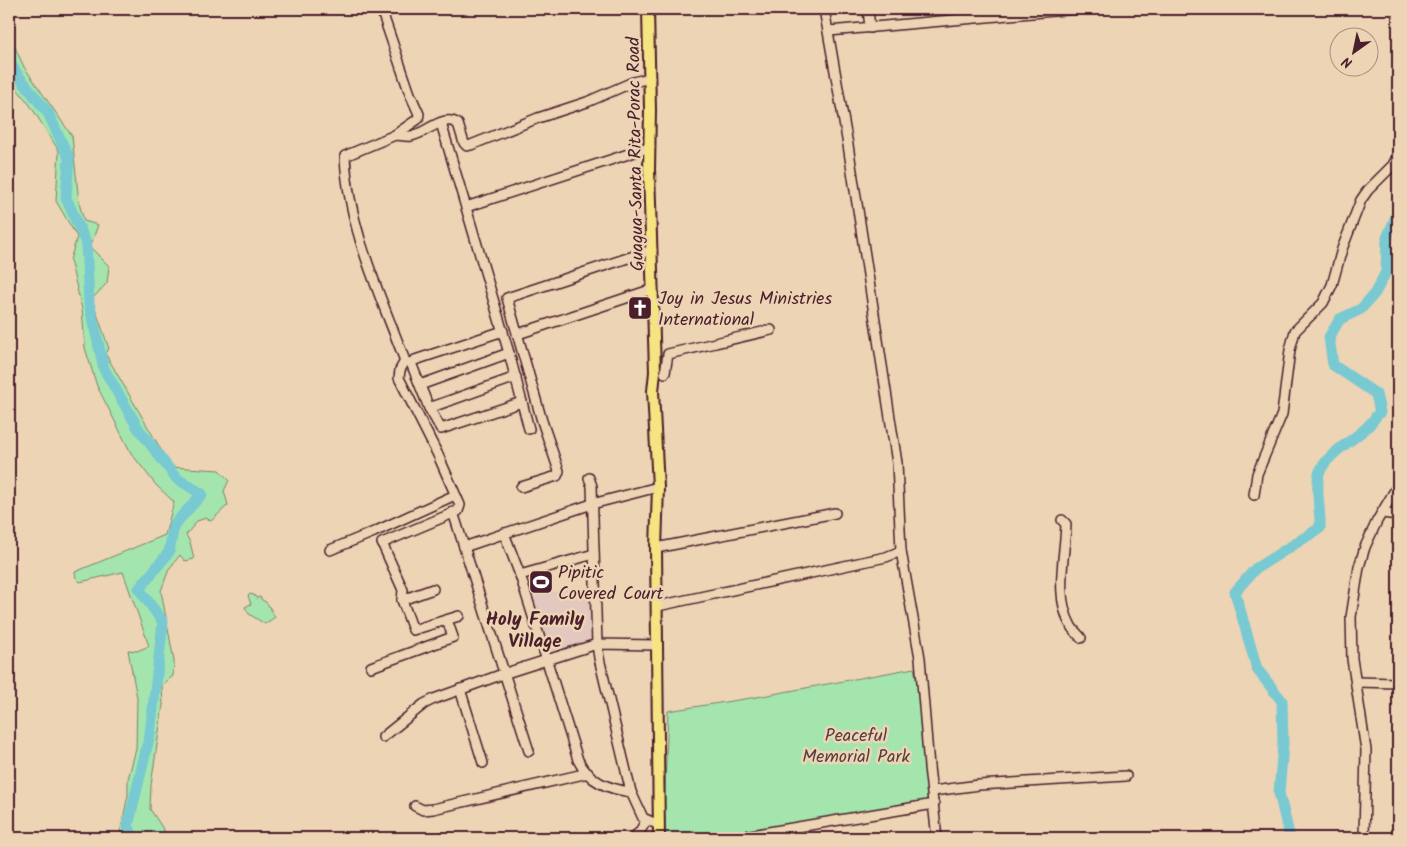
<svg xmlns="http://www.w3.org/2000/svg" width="1407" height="847" viewBox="0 0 1407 847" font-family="Kalam,sans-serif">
	<rect width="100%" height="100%" fill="#edd4b5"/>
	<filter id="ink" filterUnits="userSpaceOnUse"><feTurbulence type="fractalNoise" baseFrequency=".02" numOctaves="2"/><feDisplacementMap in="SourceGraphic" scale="10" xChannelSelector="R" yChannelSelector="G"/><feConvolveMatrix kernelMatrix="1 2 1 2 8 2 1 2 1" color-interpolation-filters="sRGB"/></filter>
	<g filter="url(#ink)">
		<polygon fill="#e2c8bf" points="590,587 591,642 548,655 529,598 568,588"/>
		<g fill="#a4e5ae" stroke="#77826c">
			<polygon points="9,34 24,67 72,136 79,203 84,221 98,225 90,247 109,266 107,283 92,299 109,349 105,353 171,467 219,470 229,480 224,491 228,505 211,521 206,518 197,521 186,535 190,542 194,559 185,561 180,555 169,569 161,591 174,661 173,676 162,685 163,705 151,785 150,809 169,838 119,838 128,795 128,779 136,749 137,698 128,650 137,651 149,646 123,572 80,582 76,578 75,572 165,535 174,502 156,485 131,453 97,386 85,348 82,309 70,260 77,237 56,201 59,151 30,105 9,79"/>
			<polygon points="250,594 254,595 256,598 260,597 262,600 267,603 275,617 265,624 249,614 245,607 251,604 248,596"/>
			<polygon points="914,668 919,691 930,800 719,838 663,838 668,711 757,697"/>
		</g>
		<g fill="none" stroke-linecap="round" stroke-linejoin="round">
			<g stroke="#78c9d1" stroke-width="11">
				<polyline points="9,61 17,74 48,113 69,158 66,198 86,243 89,303 104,369 138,428 176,478 202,494 174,525 169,552 139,589 163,622 150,734 128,826 134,838"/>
				<path d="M1290,838L1279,793L1283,744L1282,701L1257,669L1235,592L1255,569L1320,528C1321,511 1315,491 1319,474C1324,456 1352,441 1365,429C1371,424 1375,417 1380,412L1376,394L1333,365L1329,337L1340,319L1361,309L1375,293L1386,272L1387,238L1398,212"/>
			</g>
			<defs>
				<g id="minor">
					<path d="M381,9L410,94L419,114L418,119L395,135L345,156C348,228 380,294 405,361L400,370L399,378L438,455L460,505L458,511L382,543L403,590L402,600L413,630L459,616"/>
					<polyline points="824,9 848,145 897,463 901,551 920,658 929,767 937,838"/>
					<polyline points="868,9 870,28"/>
					<polyline points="829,31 1076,9"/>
					<polyline points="441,123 509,353 529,429"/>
					<path d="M395,135C400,135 406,137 411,136C426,134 443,113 458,124L464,143L467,146L471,145L538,118L587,102L633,82L650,78"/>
					<polyline points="466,207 650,147"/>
					<polyline points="503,331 415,360 411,363 429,408 441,429 522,402"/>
					<polyline points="518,334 653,289"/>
					<polyline points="665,373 668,354 771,330"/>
					<polyline points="420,385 509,353"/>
					<polyline points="429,408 516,377"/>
					<polyline points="589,478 592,486 597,644 599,658 631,792 643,818 659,825"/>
					<polyline points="521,487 557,476 559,471 542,421 507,298 652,250"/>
					<polyline points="1254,495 1257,474 1282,414 1290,350 1295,331 1323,303 1332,285 1342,249 1361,200 1368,190 1393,165 1398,155"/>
					<polyline points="453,512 529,751"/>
					<polyline points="1382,513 1398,515"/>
					<path d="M1062,520L1066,524C1065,556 1054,596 1071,626C1073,630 1078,634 1081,638"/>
					<path d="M504,533L520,575L578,760C589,782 609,789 631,792"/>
					<polyline points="464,547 592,504 658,487"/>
					<polyline points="656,548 835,513"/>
					<polyline points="330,550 374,532 455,495"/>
					<polyline points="520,575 594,554"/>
					<polyline points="402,600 433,589"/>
					<polyline points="658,606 886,557 901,551"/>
					<polyline points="371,667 453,637 447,620"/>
					<polyline points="1356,682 1398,683"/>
					<polyline points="460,689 483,763"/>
					<polyline points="383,737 424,704 434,699 503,674 597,644 657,645"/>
					<polyline points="933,791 979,785 1126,776"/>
					<polyline points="415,806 423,810 433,809 588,773"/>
					<polyline points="632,838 639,833 646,821"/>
					<polyline points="733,838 934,804"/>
					<polyline points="1364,838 1366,750 1352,659 1351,617 1359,567 1365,547 1377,521 1398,485"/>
				</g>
				<polyline id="major" points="648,9 650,110 649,169 655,372 653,391 658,487 656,548 659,838"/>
			</defs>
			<use href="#minor" stroke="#4a1f2b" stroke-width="12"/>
			<use href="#major" stroke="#4a1f2b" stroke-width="14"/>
			<use href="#minor" stroke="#edd4b5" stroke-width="9"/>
			<use href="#major" stroke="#f6e381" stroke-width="10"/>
		</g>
	</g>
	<defs>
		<symbol id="church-square" viewBox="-11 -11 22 22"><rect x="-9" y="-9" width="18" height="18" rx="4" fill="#4a1f2b" stroke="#edd4b5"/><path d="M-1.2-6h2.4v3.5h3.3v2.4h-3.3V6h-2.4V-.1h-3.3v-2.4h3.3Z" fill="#fff"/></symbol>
		<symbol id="stadium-square" viewBox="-11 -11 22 22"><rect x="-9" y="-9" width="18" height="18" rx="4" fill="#4a1f2b" stroke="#edd4b5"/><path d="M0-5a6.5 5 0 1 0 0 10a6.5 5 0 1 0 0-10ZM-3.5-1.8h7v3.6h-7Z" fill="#fff"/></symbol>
	</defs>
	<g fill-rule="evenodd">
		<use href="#church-square" x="626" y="294" width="28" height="28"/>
		<use href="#stadium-square" x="527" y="568" width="28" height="28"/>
	</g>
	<g text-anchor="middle" stroke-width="5" stroke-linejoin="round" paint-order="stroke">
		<g font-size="18" fill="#4a1f2b" stroke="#edd4b5">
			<text transform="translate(635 154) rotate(-91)" y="6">Guagua-Santa Rita-Porac Road</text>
		</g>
		<g font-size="18" fill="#4a1f2b" stroke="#edd4b5" text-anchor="start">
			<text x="658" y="304">Joy in Jesus Ministries<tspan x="658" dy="21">International</tspan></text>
			<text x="558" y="578">Pipitic<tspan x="558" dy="21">Covered Court</tspan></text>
		</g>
		<g font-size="18" fill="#583d3f" stroke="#edd4b5">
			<text x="856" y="741">Peaceful<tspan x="856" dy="21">Memorial Park</tspan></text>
		</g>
		<g font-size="19" font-weight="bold" fill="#4a1f2b" stroke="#edd4b5">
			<text x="535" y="625">Holy Family<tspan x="535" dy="22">Village</tspan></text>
		</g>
	</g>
	<rect width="1407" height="847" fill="none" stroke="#edd4b5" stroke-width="30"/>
	<rect x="15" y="15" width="1377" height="817" fill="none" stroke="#4a1f2b" stroke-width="2" filter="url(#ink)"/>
	<g transform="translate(1354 52) rotate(213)"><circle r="24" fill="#edd4b5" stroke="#ac8c7e"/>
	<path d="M0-4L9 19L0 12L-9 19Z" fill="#4a1f2b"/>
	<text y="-8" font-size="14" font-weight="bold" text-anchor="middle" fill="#4a1f2b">N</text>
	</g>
</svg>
